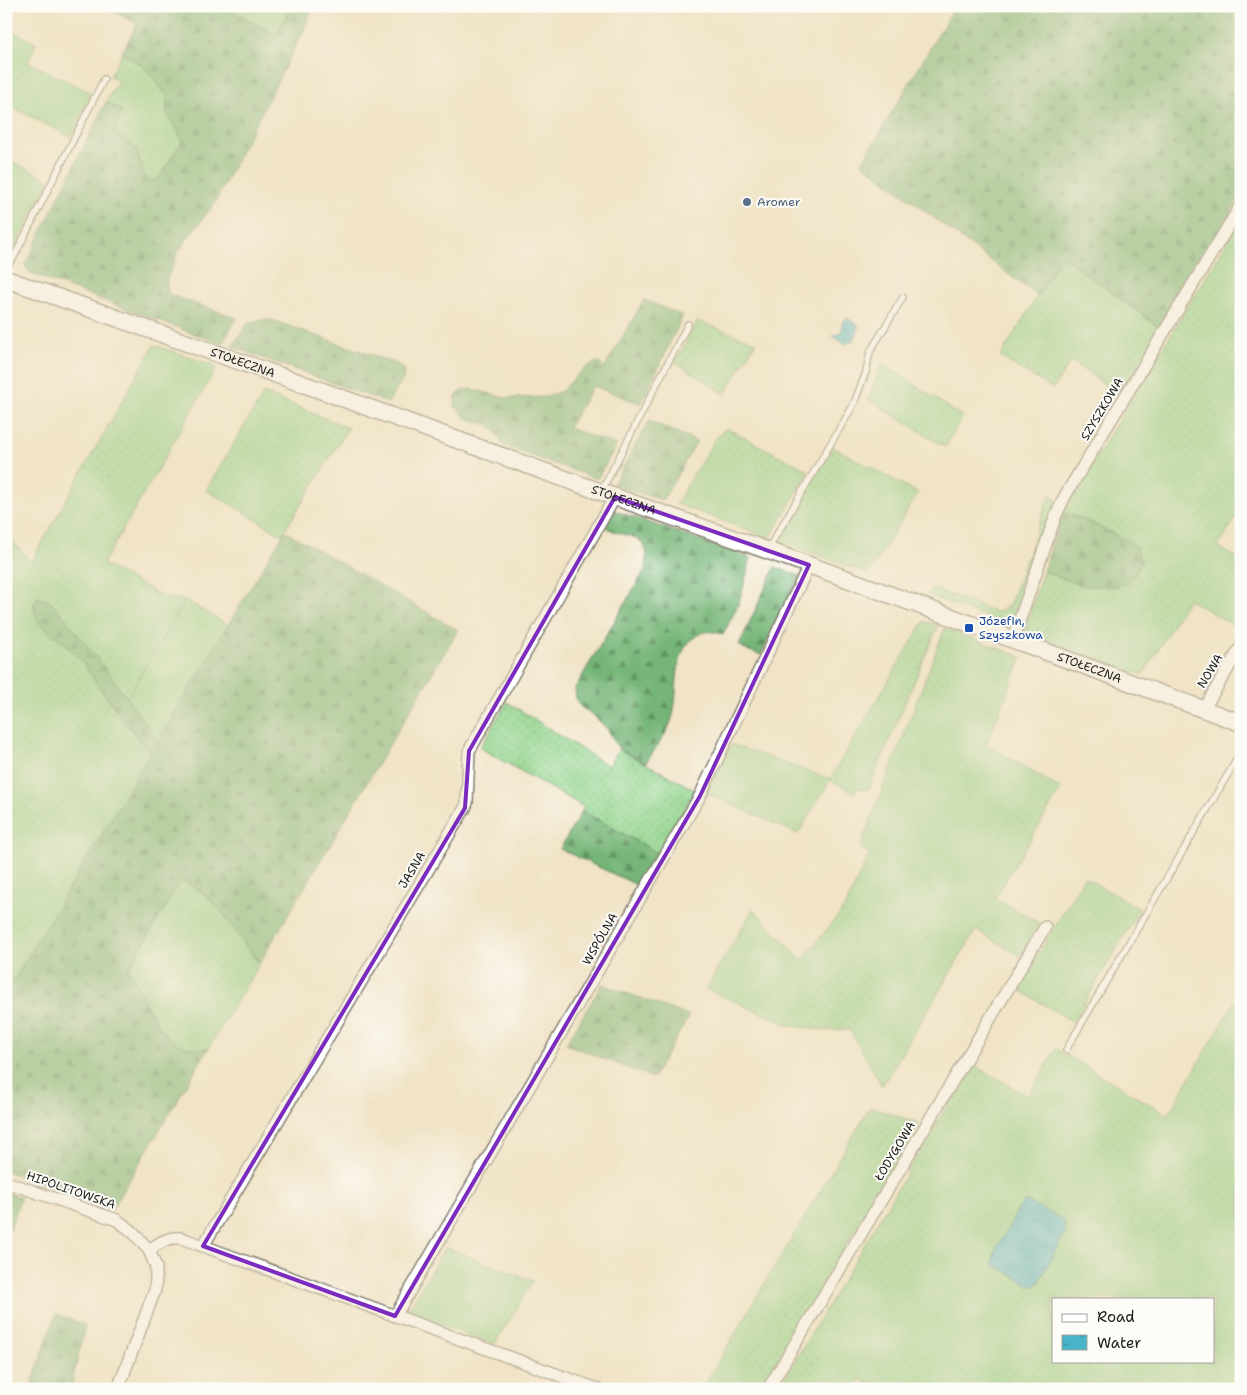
<svg xmlns="http://www.w3.org/2000/svg" width="1247" height="1395" viewBox="0 0 1247 1395" font-family="'Shantell Sans',sans-serif">
	<defs>
		<pattern id="grass-dots" width="8" height="8" patternUnits="userSpaceOnUse" patternTransform="scale(1.25)"><rect width="8" height="8" fill="#90d38b"/><path d="M2 2h.1M6 6h.1" fill="none" stroke="#7cb577" stroke-width="1.8" stroke-linecap="round"/></pattern>
		<pattern id="forest-firs" width="22" height="20" patternUnits="userSpaceOnUse" patternTransform="scale(1.25)"><rect width="22" height="20" fill="#74b577"/><path d="M5 1l3.5 6h-7zM16 11l3.5 6h-7z" fill="#5e9261"/></pattern>
		<pattern id="water-ripples" width="26" height="14" patternUnits="userSpaceOnUse" patternTransform="scale(1.25)"><rect width="26" height="14" fill="#49b4c7"/><path d="M2 4q2-2 4 0t4 0M15 11q2-2 4 0t4 0" fill="none" stroke="#3c92a1"/></pattern>
	</defs>
	<rect width="100%" height="100%" fill="#fdfcf7"/>
	<filter id="ink" filterUnits="userSpaceOnUse"><feTurbulence type="fractalNoise" baseFrequency=".02" numOctaves="2"/><feDisplacementMap in="SourceGraphic" scale="10" xChannelSelector="R" yChannelSelector="G"/><feConvolveMatrix kernelMatrix="1 2 1 2 8 2 1 2 1" color-interpolation-filters="sRGB"/></filter>
	<filter id="wash" filterUnits="userSpaceOnUse"><feTurbulence type="fractalNoise" baseFrequency=".0096" numOctaves="4" result="noise"/><feDisplacementMap in="SourceGraphic" scale="20" xChannelSelector="R" yChannelSelector="G"/><feGaussianBlur stdDeviation="1.12" result="paint"/><feColorMatrix in="noise" values="0 0 0 0 0 0 0 0 0 0 0 0 0 0 0 0 0 1.4 0 .05"/><feComposite in="paint" operator="in"/></filter>
	<g filter="url(#wash)">
		<rect width="100%" height="100%" fill="#f0e3c6"/>
		<g fill="url(#grass-dots)" stroke="#567854" fill-rule="evenodd">
			<polygon points="224,6 292,6 276,35"/>
			<polygon points="6,27 36,44 28,62 91,93 71,137 6,104"/>
			<polygon points="122,53 144,66 167,95 167,113 183,140 159,178 153,181 145,176 136,149 114,130 122,111 106,102 118,81 110,76"/>
			<polygon points="6,158 49,180 10,258 6,260"/>
			<polygon points="1241,219 1241,509 1218,547 1241,560 1241,627 1240,629 1188,599 1143,675 1025,633 1026,625 1043,571 1083,586 1117,586 1130,542 1085,520 1063,512"/>
			<polygon points="1062,256 1160,328 1120,395 1071,361 1053,389 1000,357"/>
			<polygon points="697,321 756,342 725,394 675,362"/>
			<polygon points="154,345 217,367 103,564 164,597 185,600 127,698 59,611 50,602 37,597 33,607 50,633 61,640 82,661 101,690 150,754 6,993 6,534 31,562"/>
			<polygon points="882,363 963,417 945,447 868,399"/>
			<polygon points="264,393 348,428 282,535 206,490"/>
			<polygon points="726,428 809,471 770,538 676,504 715,439"/>
			<polygon points="833,447 918,493 869,574 777,540"/>
			<polygon points="1050,495 1057,499 1040,543 1033,540"/>
			<polygon points="1028,555 1034,558 1010,626 928,595 932,588 996,612 1009,606"/>
			<polygon points="924,621 938,626 869,788 865,790 857,788 854,793 830,780 798,834 706,793 731,744 830,779"/>
			<polygon points="945,628 1022,657 986,744 1061,789 995,898 1039,923 1020,956 976,930 882,1086 850,1030 824,1030 791,1026 706,989 753,909 802,960 845,907 870,853 860,848"/>
			<polygon points="507,702 608,766 619,749 695,790 659,854 582,811 584,807 480,748"/>
			<polygon points="1084,877 1140,909 1073,1022 1018,989"/>
			<path d="M181,881C215,891 238,937 259,964L208,1049C197,1048 183,1049 174,1042C153,1027 141,991 128,969Z"/>
			<path d="M1241,991V1389H878L860,1379L854,1389H778L972,1064L1028,1096L1056,1049L1168,1115ZM1024,1202L1065,1232L1038,1284L1034,1286L1030,1285L993,1264L994,1253L1021,1205ZM1053,1299H1213V1361H1053Z"/>
			<polygon points="870,1107 919,1123 760,1389 702,1389"/>
			<polygon points="445,1247 533,1281 495,1344 407,1313"/>
		</g>
		<g fill="url(#forest-firs)" stroke="#48684a">
			<polygon points="104,6 224,6 276,35 292,6 313,6 305,28 213,206 189,236 179,251 167,279 168,294 237,318 222,344 30,273 25,265 106,102 122,111 114,130 136,149 145,176 153,181 159,178 183,140 167,113 167,95 144,66 122,53 137,24"/>
			<polygon points="955,6 1241,6 1241,196 1160,328 1062,256 1037,296 862,163"/>
			<polygon points="644,300 683,316 641,404 593,386 568,428 617,445 597,479 504,446 495,430 488,425 466,418 455,407 456,396 463,390 472,389 507,398 546,397 562,391 582,370 596,362 600,363 604,368"/>
			<polygon points="259,320 272,320 398,364 404,370 403,379 388,403 232,347 247,324"/>
			<polygon points="649,421 697,441 663,500 613,485"/>
			<path d="M613,510L751,558L739,603L723,635C715,631 706,630 698,635C668,652 682,697 670,724C665,737 653,751 646,763L619,749L608,730L591,713L582,708L576,700L575,688L646,568C652,529 626,541 604,526Z"/>
			<polygon points="1063,512 1084,520 1130,542 1137,550 1141,561 1135,574 1128,583 1117,586 1083,586 1043,571"/>
			<path d="M285,531L458,630L259,964C240,940 212,888 181,881L128,969C141,990 154,1028 174,1042C183,1049 197,1048 208,1049L112,1209L6,1171V993L150,754L101,690L82,661L61,640L50,633L38,622L33,607L37,597L50,602L59,611L103,666L158,740Z"/>
			<polygon points="775,567 800,576 761,655 747,650 739,645"/>
			<polygon points="582,811 659,854 641,887 560,849"/>
			<polygon points="602,984 689,1016 653,1078 566,1044"/>
			<polygon points="6,1192 21,1197 6,1241"/>
			<polygon points="56,1314 85,1325 71,1389 30,1389"/>
		</g>
		<polygon fill="#90d38b" stroke="#567854" points="185,600 228,625 158,741 127,698"/>
		<g fill="url(#water-ripples)" stroke="#326872">
			<path d="M847,318L858,325C859,335 854,343 844,344L833,336L842,331V322Z"/>
			<polygon points="1024,1202 1028,1202 1065,1221 1065,1232 1038,1284 1034,1286 1030,1285 993,1264 994,1253 1021,1205"/>
		</g>
	</g>
	<g filter="url(#ink)">
		<g fill="none" stroke-linecap="round" stroke-linejoin="round">
			<defs>
				<g id="lane">
					<polyline points="6,267 14,257 104,79"/>
					<polyline points="602,490 688,324"/>
					<polyline points="768,549 853,406 866,372 870,352 903,297"/>
					<polyline points="1066,1050 1241,752"/>
				</g>
				<g id="street">
					<polyline points="1013,639 1056,515 1065,496 1241,205"/>
					<polyline points="1203,710 1241,647"/>
					<polyline points="6,1182 117,1220 132,1231 149,1250 156,1267 156,1277 155,1290 118,1389"/>
					<polyline points="203,1246 465,808 467,803 469,751 615,497"/>
					<path d="M149,1250C160,1242 171,1235 184,1239L597,1389"/>
					<polyline points="395,1316 700,796 809,565"/>
					<polyline points="768,1389 1045,927"/>
				</g>
				<g id="secondary">
					<path id="s1" d="M6,279L320,390L601,492L809,565L1241,723"/>
				</g>
			</defs>
			<use href="#lane" stroke="#868071" stroke-width="8"/>
			<use href="#street" stroke="#868071" stroke-width="14"/>
			<use href="#secondary" stroke="#868071" stroke-width="19"/>
			<use href="#lane" stroke="#fff" stroke-width="5.5"/>
			<use href="#street" stroke="#fff" stroke-width="11"/>
			<use href="#secondary" stroke="#fff" stroke-width="16"/>
		</g>
	</g>
	<path d="M0 0H1247V1395H0ZM615,497L809,565L700,796L395,1316L203,1246L465,808L469,751Z" fill="#f0e3c6" fill-opacity=".55" fill-rule="evenodd"/>
	<path fill="none" stroke="#7b2cbf" stroke-width="4" stroke-linejoin="round" d="M615,497L809,565L700,796L395,1316L203,1246L465,808L469,751Z"/>
	<circle fill="#5c6f8a" stroke="#fdfcf7" stroke-width="2" cx="747" cy="202" r="5"/>
	<rect fill="#1a4fb4" stroke="#fdfcf7" stroke-width="2" x="964" y="623" width="10" height="10" rx="2.5"/>
	<g text-anchor="middle" stroke-width="4" stroke-linejoin="round" paint-order="stroke">
		<g font-size="12" fill="#4e5e75" stroke="#fdfcf7" text-anchor="start">
			<text x="757" y="206">Aromer</text>
		</g>
		<g font-size="12" fill="#1c1c1c" stroke="#fdfcf7">
			<text dy="4" stroke="none"><textPath href="#s1" startOffset="251">STOŁECZNA</textPath></text>
			<text transform="translate(1102 409) rotate(-59)" y="4">SZYSZKOWA</text>
			<text dy="4" stroke="none"><textPath href="#s1" startOffset="656">STOŁECZNA</textPath></text>
			<text dy="4" stroke="none"><textPath href="#s1" startOffset="1151">STOŁECZNA</textPath></text>
			<text transform="translate(1210 671) rotate(-59)" y="4">NOWA</text>
			<text transform="translate(412 870) rotate(-59)" y="4">JASNA</text>
			<text transform="translate(600 939) rotate(-60)" y="4">WSPÓLNA</text>
			<text transform="translate(895 1151) rotate(-59)" y="4">ŁODYGOWA</text>
			<text transform="translate(71 1190) rotate(19)" y="4">HIPOLITOWSKA</text>
		</g>
		<g font-size="12" fill="#164399" stroke="#fdfcf7" text-anchor="start">
			<text x="979" y="625">Józefin,<tspan x="979" dy="14">Szyszkowa</tspan></text>
		</g>
	</g>
	<rect width="1247" height="1395" fill="none" stroke="#fdfcf7" stroke-width="25"/>
	<rect x="1052" y="1298" width="162" height="65" fill="#fdfcf7" stroke="#a3a29f"/>
	<rect x="1062" y="1314" width="25" height="8" fill="#ffffff" stroke="#a3a29f"/>
	<text x="1097" y="1322" font-size="15" fill="#1c1c1c">Road</text>
	<rect x="1062" y="1335" width="25" height="15" fill="url(#water-ripples)" stroke="#a3a29f"/>
	<text x="1097" y="1348" font-size="15" fill="#1c1c1c">Water</text>
</svg>
